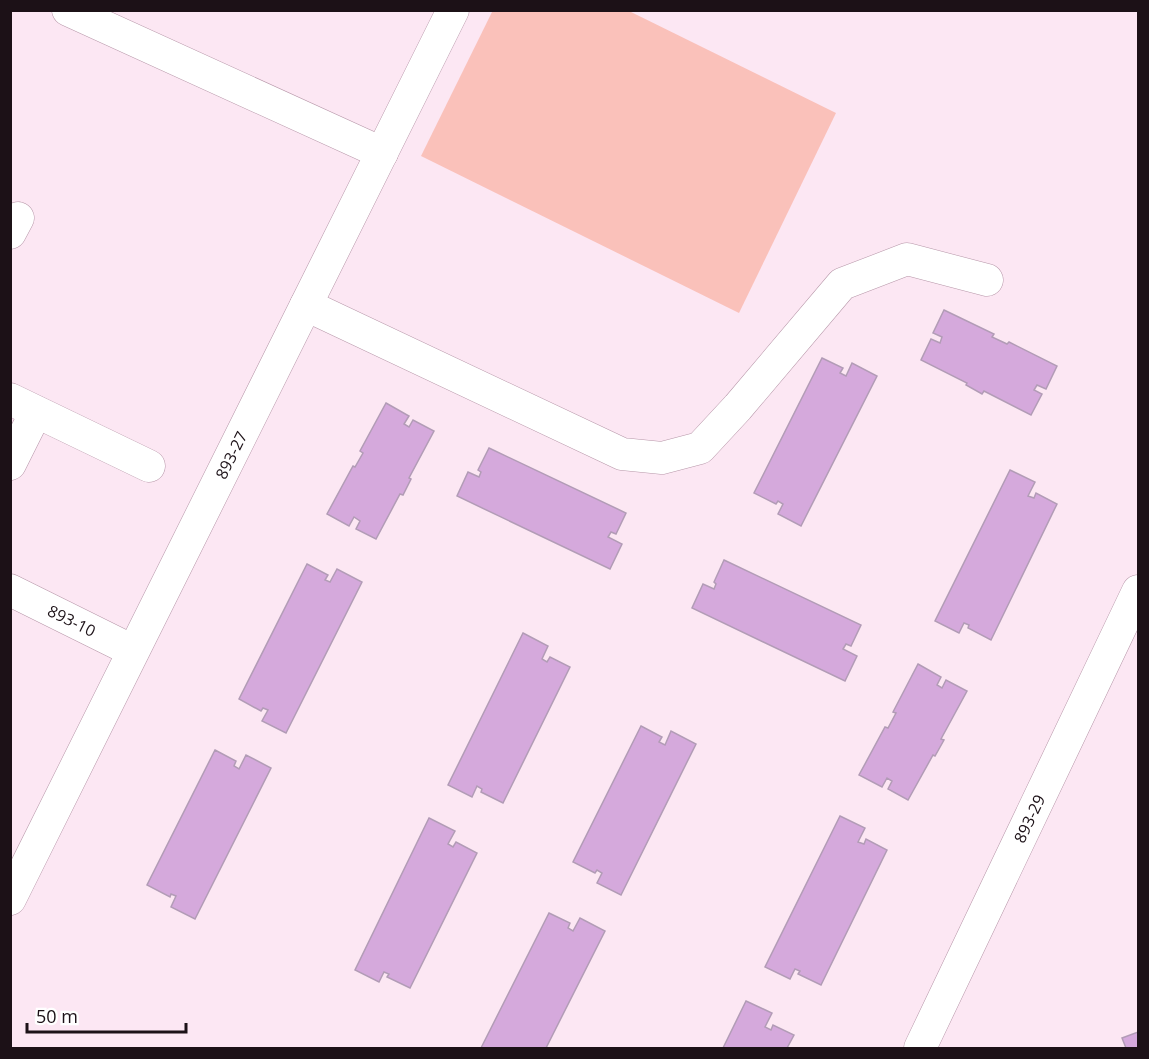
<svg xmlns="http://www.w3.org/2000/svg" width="1149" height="1059" viewBox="0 0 1149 1059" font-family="'Open Sans',sans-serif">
	<rect width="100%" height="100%" fill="#fce7f3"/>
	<polygon fill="#fac1ba" points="493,10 629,11 836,113 739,313 421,156"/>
	<g fill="#d5a9dc" stroke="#b29cb6" stroke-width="1.5">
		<polygon points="944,310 994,334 992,337 1007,344 1009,342 1057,366 1046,389 1037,385 1034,390 1042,394 1031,415 984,391 982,394 966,385 967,383 921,360 931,339 940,343 942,337 933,333"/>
		<polygon points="822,358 843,368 840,373 846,376 852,363 877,376 801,526 778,514 783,504 778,501 776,504 754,493"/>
		<polygon points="386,403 409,416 404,424 409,427 413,420 434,431 409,478 411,479 403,495 400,494 376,539 356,529 360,521 354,517 349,526 327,514 353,466 355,467 363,453 360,451"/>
		<polygon points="489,448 626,513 616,534 611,532 608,537 622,544 610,569 457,496 468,472 479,477 481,472 478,470"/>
		<polygon points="1010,470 1035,482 1028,496 1034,498 1036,493 1057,504 991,640 968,628 969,625 964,623 959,633 935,621"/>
		<polygon points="724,560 861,625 851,646 846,644 843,649 857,656 845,681 692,608 703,584 714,589 716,584 714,582"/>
		<polygon points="307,564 328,575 325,580 330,582 337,569 362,582 286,733 262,721 268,710 263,708 261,711 239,699"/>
		<polygon points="523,633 548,646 542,659 547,662 550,657 570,667 503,803 481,792 482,789 477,786 472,797 448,785"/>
		<polygon points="918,664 941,677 937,685 942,688 946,680 967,691 941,739 944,740 935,756 933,755 908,800 888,789 892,781 887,778 882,787 859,775 885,727 888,728 896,713 893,712"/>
		<polygon points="641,726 662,737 659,742 665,745 671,731 696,744 621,895 597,883 602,873 597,870 595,873 573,862"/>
		<polygon points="215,750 236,761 234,766 239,769 246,755 271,768 195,919 171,907 176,896 171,894 170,897 147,885"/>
		<polygon points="840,816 865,828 858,842 864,844 866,839 887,850 821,985 798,974 800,971 795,969 790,979 765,967"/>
		<polygon points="429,818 455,831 448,844 453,847 456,842 477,853 410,988 387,977 389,974 384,972 379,982 355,970"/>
		<polygon points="549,913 570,923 568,928 573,931 580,918 605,931 546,1048 481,1048"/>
		<polygon points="746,1001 772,1013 765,1027 771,1030 773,1025 794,1035 787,1048 723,1048"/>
		<polygon points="1138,1032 1138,1048 1126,1048 1122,1038"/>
	</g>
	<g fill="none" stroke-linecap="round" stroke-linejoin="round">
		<defs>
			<g id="minor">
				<polyline points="68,10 382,153"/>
				<polyline points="10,233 18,218"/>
				<polyline points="306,305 622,454 662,458 700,448 738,407 842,284 907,259 987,280"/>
				<polyline points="10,399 149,466"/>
				<polyline points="10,464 36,412"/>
				<path id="s1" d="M10,590L133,651"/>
				<path id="s2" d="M10,899L453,10"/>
				<path id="s3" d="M920,1048L1138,591"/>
			</g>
		</defs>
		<use href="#minor" stroke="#b797a9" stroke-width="33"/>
		<use href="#minor" stroke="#fff" stroke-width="32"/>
	</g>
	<g text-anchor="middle" stroke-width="6" stroke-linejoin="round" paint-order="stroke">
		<g font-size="16" fill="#1c1117" stroke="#fff">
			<text dy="6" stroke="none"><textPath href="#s2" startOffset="496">893-27</textPath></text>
			<text dy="6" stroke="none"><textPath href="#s1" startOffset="69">893-10</textPath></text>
			<text dy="6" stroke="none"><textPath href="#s3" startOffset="254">893-29</textPath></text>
		</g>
	</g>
	<rect width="1149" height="1059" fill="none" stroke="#1c1117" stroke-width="24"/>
	<path d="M27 1023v9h159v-9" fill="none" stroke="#1c1117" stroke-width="3"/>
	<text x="36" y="1023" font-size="18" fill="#1c1117" stroke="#ffffff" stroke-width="4.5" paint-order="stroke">50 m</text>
</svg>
